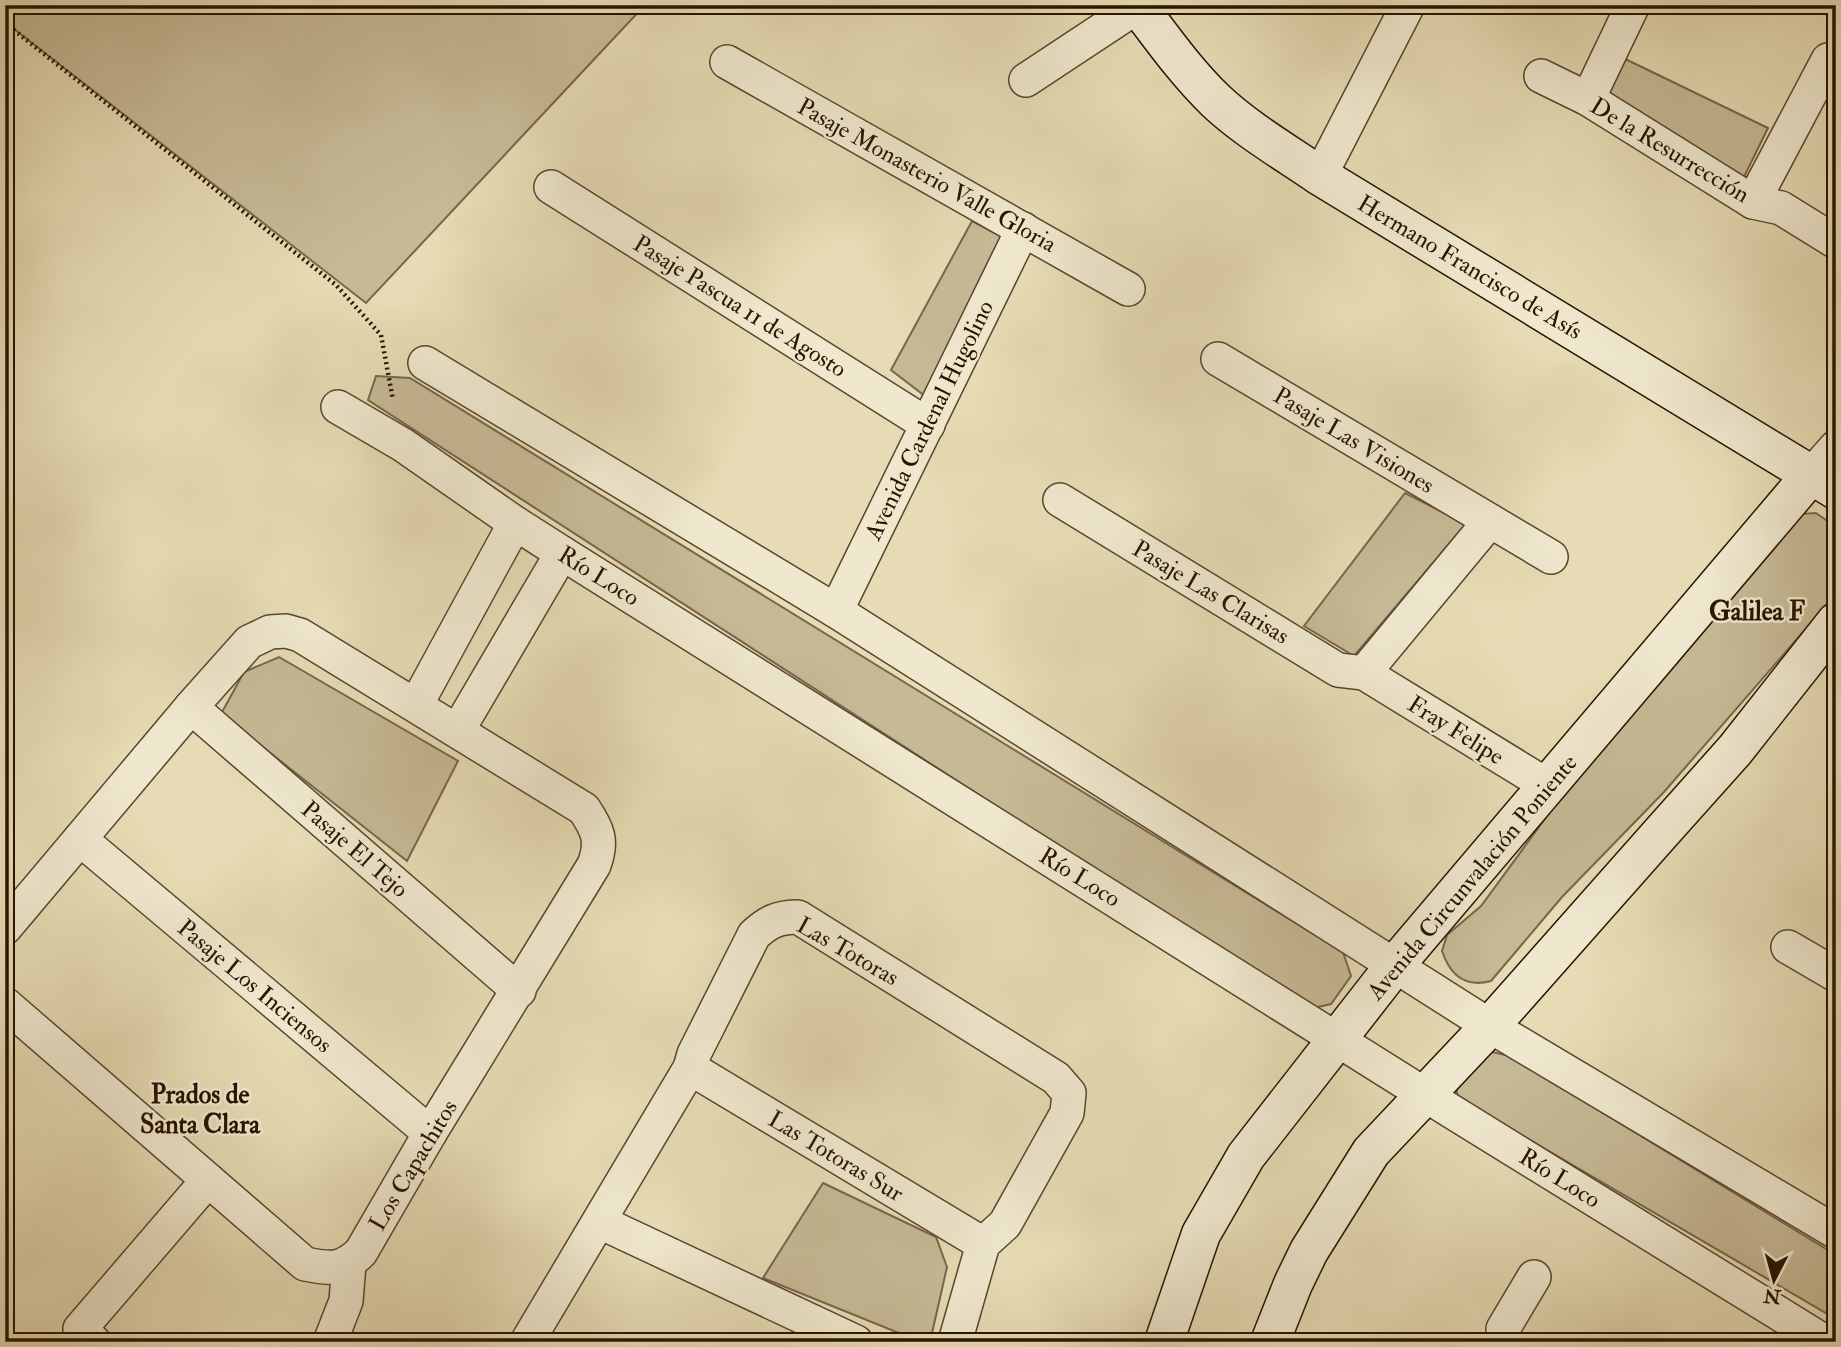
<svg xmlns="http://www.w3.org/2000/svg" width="1841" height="1347" viewBox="0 0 1841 1347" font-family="'IM FELL Double Pica',serif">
	<rect width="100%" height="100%" fill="#e6dbb4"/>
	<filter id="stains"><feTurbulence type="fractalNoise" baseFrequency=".00286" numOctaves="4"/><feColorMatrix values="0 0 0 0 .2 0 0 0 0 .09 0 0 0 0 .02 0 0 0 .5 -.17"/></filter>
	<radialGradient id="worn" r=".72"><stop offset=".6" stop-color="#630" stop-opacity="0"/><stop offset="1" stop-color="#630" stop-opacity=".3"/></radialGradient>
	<g fill="#c6b995" stroke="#77664a" stroke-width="2">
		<polygon points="5,5 645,5 366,303 5,22"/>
		<polygon points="1619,56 1768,128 1740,185 1608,93"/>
		<polygon points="972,221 1003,237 930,400 891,370"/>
		<polygon points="376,376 410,378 1343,952 1351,976 1331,1004 1310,1009 368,400"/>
		<polygon points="1405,493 1466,524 1354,656 1304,626"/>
		<path d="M1816,513L1836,527V594L1664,792L1562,897L1491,981C1465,988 1450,975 1442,951L1447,935L1481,906L1597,748L1802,514Z"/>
		<polygon points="279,657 458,761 407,861 221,714 244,672"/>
		<polygon points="1488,1051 1510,1056 1836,1255 1836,1319 1458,1098 1456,1087"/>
		<polygon points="823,1183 936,1237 947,1267 930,1342 921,1342 763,1278"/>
	</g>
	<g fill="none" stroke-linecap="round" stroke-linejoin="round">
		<defs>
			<g id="street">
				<polyline points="727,62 1128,289"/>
				<polyline points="1541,76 1588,99 1753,202 1781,208 1836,242"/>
				<polyline points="1026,80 1138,6"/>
				<polyline points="1588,99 1633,5"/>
				<polyline points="1320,176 1408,5"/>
				<polyline points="551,187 928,425"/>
				<polyline points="1753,202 1828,60"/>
				<polyline points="1218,359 1551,557"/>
				<polyline points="425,363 836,611 1490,1026 1836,1232"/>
				<polyline points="338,407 403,445 515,523 562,553 1451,1111 1825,1342"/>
				<polyline points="1811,475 1836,447"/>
				<polyline points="1060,500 1338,670 1364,673 1548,786"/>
				<polyline points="836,611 1023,229"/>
				<polyline points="1364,673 1490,521"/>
				<polyline points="416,705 515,523"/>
				<polyline points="191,707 519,991"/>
				<polyline points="458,730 562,553"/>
				<polyline points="80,839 430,1133"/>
				<path d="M5,928L191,707L249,642L270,632L286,631L300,635L584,809C598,830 603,841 594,865L430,1133L361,1252C342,1271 329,1269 305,1264L5,1004"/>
				<polyline points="1788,947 1836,975"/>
				<polyline points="690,1068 983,1244"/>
				<polyline points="600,1222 856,1342"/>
				<polyline points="94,1342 80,1329 208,1180"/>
				<polyline points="330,1342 346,1301 349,1264"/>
				<path d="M527,1342L690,1068L694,1054L754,935C768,922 778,917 798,917L1056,1078L1069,1093L1067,1113L1005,1224L983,1244L955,1342"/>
				<polyline points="1506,1342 1503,1329 1534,1277"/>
			</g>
			<g id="secondary">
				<path d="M1137,5C1162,38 1186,72 1216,101C1247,130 1285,152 1320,176L1836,490"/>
				<polyline points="1164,1342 1201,1234 1246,1156 1395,965 1811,475"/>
				<polyline points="1270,1342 1293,1284 1309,1251 1371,1152 1490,1026 1660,834 1735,750 1836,622"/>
			</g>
		</defs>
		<use href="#street" stroke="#58462d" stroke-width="36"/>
		<use href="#secondary" stroke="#281400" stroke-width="41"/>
		<polyline stroke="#281400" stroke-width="4.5" stroke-dasharray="2 3.5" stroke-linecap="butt" points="5,23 336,285 381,335 393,400"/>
		<use href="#street" stroke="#efe8ce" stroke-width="33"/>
		<use href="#secondary" stroke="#efe8ce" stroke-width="38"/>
	</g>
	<g text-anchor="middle" stroke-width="5" stroke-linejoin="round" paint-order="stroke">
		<g font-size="24" fill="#281400" stroke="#efe8ce">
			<text transform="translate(1670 150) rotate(31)" y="8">De la Resurrección</text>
			<text transform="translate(927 175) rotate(29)" y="8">Pasaje Monasterio Valle Gloria</text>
			<text transform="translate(1470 267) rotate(31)" y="8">Hermano Francisco de Asís</text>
			<text transform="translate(740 306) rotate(32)" y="8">Pasaje Pascua 11 de Agosto</text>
			<text transform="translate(929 420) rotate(-64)" y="8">Avenida Cardenal Hugolino</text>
			<text transform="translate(1354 440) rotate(31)" y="8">Pasaje Las Visiones</text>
			<text transform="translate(599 576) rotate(32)" y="8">Río Loco</text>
			<text transform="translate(1211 592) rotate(31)" y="8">Pasaje Las Clarisas</text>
			<text transform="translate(1456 730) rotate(32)" y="8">Fray Felipe</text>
			<text transform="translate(355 849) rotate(41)" y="8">Pasaje El Tejo</text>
			<text transform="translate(1080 877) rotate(32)" y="8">Río Loco</text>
			<text transform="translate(1472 877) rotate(-50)" y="8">Avenida Circunvalación Poniente</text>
			<text transform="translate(848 951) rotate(30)" y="8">Las Totoras</text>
			<text transform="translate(255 986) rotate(40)" y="8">Pasaje Los Inciensos</text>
			<text transform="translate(836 1156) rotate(31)" y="8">Las Totoras Sur</text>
			<text transform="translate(413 1165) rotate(-59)" y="8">Los Capachitos</text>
			<text transform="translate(1560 1178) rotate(32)" y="8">Río Loco</text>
		</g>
		<g font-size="26" font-weight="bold" fill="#281400" stroke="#efe8ce">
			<text x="1757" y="620">Galilea F</text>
			<text x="200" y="1103">Prados de<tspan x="200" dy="30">Santa Clara</tspan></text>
		</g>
	</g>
	<rect width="1841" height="1347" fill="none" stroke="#e6dbb4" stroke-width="28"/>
	<rect x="7" y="7" width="1827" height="1333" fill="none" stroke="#281400" stroke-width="3.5"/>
	<rect x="14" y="14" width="1813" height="1319" fill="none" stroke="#281400" stroke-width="2"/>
	<g transform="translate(1774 1280) rotate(186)" stroke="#efe8ce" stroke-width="5" paint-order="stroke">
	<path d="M0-5L12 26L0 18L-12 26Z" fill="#281400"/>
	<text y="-10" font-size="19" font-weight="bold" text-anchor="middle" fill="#281400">N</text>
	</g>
	<rect width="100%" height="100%" filter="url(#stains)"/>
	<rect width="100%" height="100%" fill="url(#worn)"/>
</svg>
